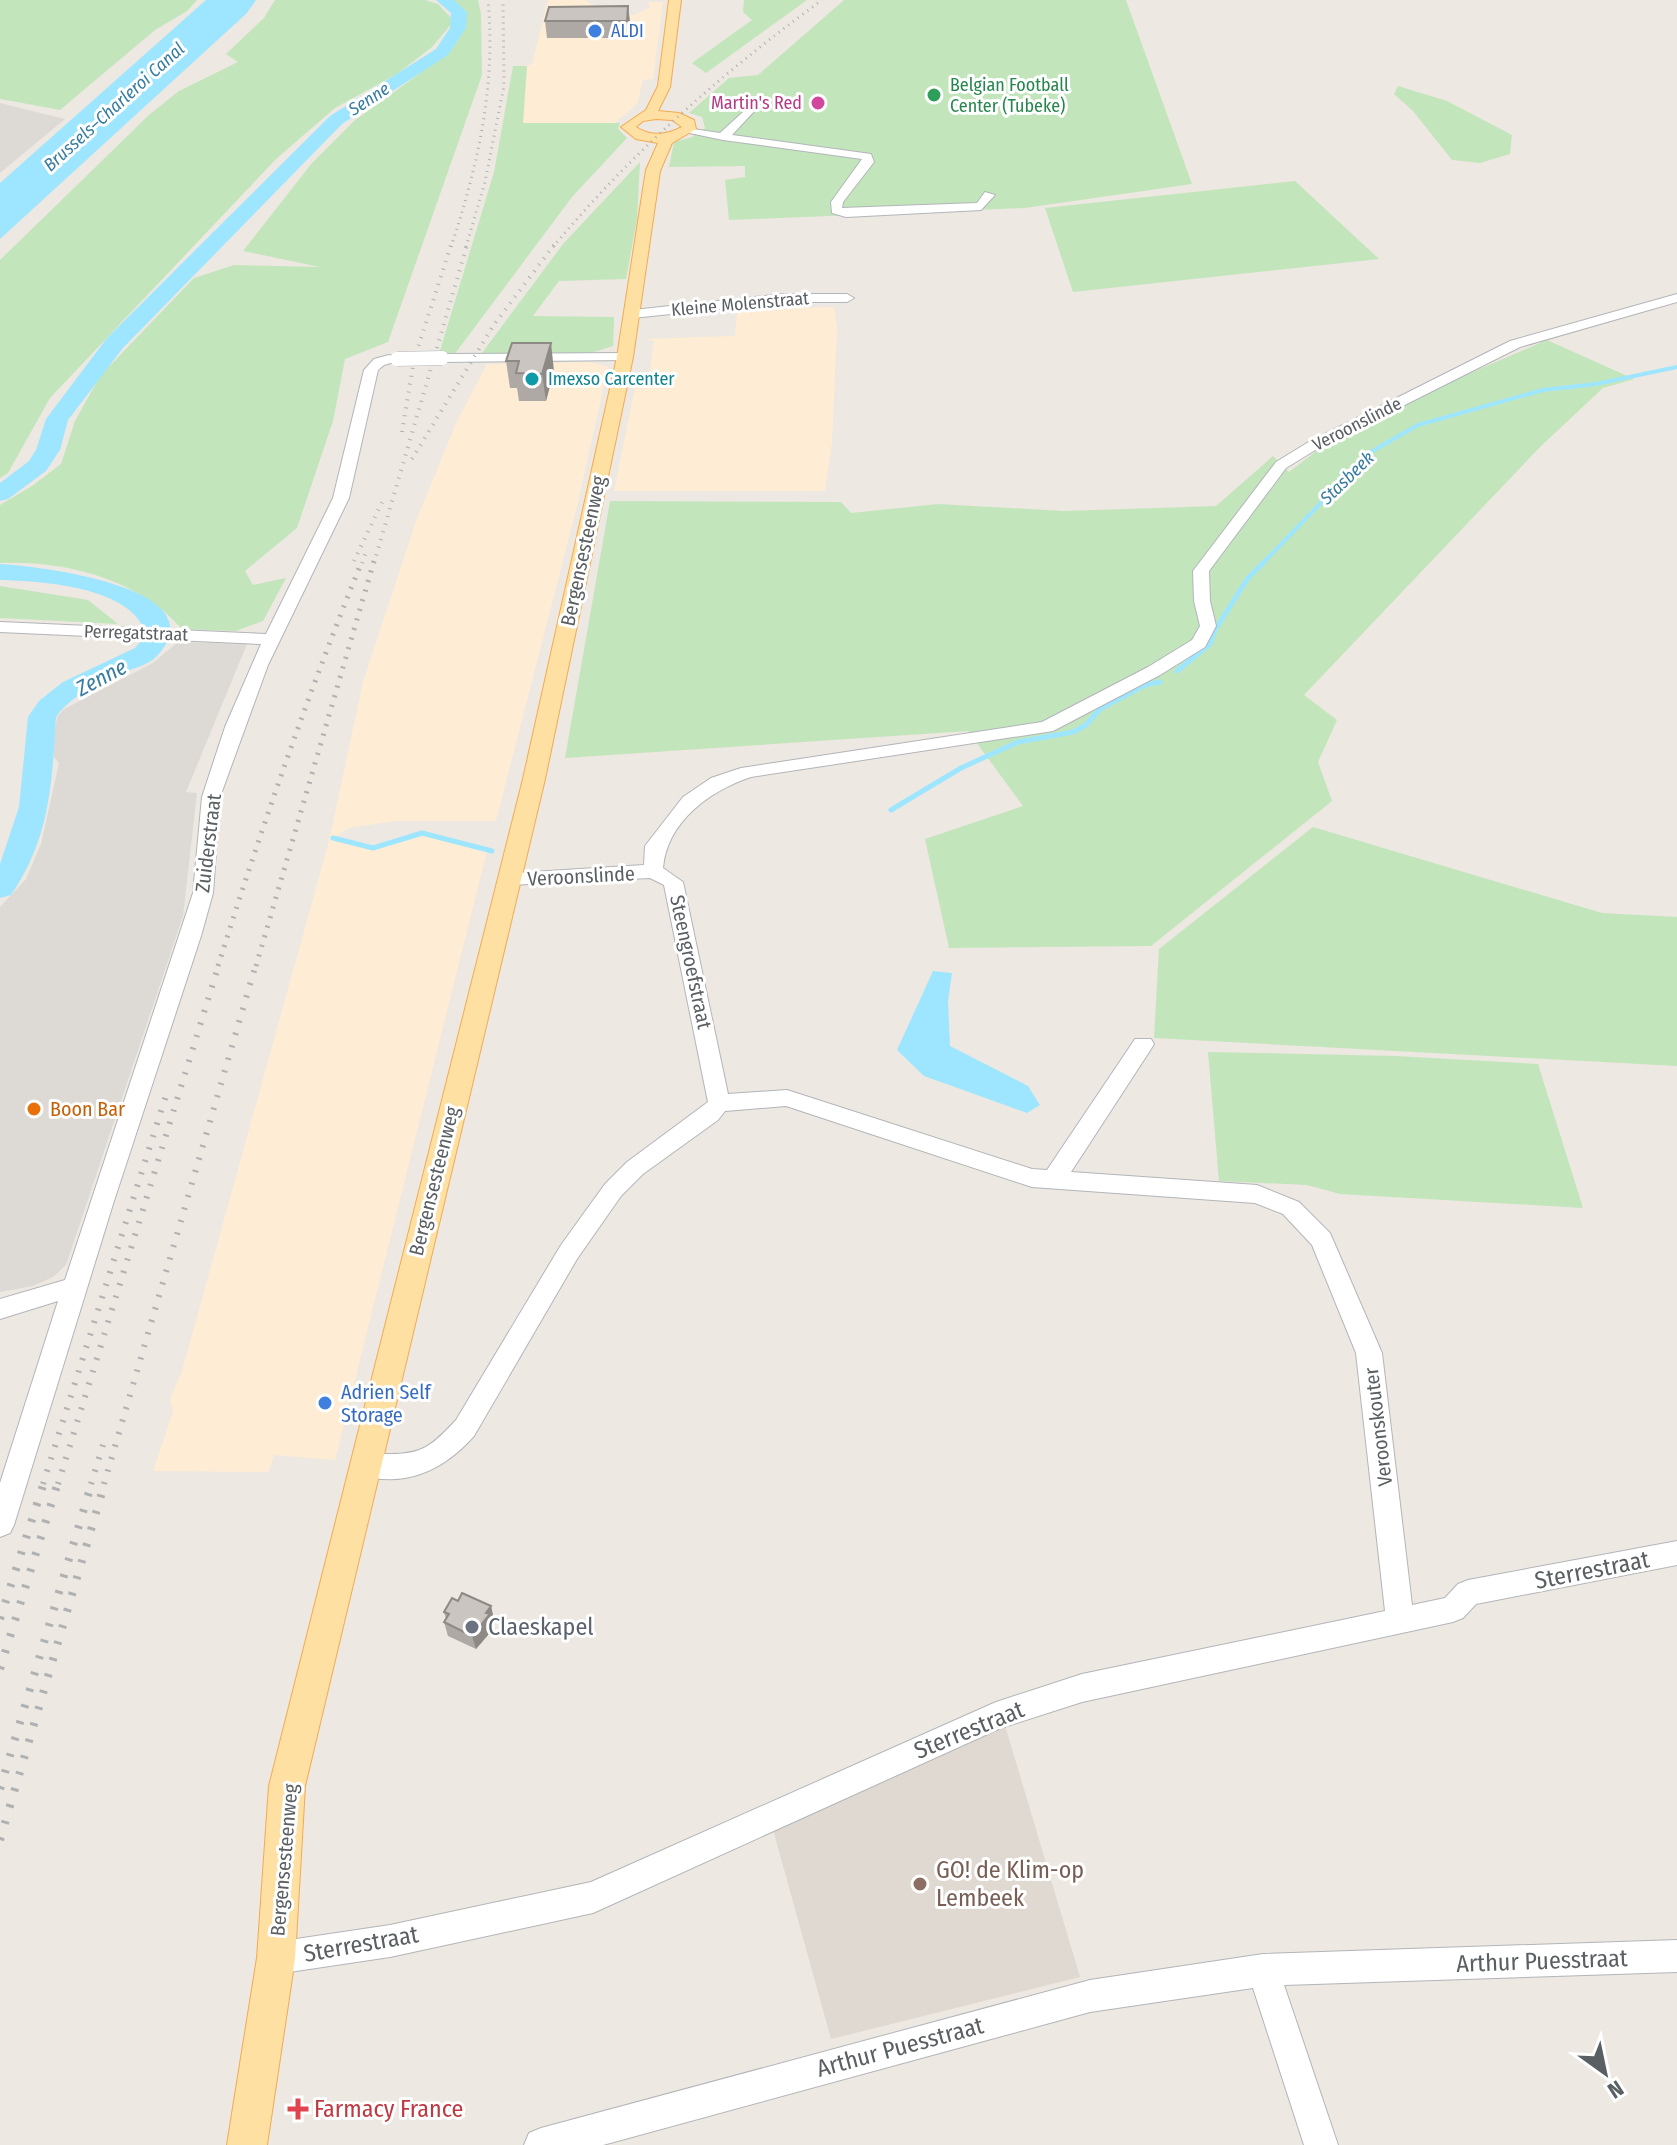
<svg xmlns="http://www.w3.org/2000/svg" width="1677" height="2145" viewBox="0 0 1677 2145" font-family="'Fira Sans Condensed',sans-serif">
	<rect width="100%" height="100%" fill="#ede8e1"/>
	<g fill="#feedd4">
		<polygon points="548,0 585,0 613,16 634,15 650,7 648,2 663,2 653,79 643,80 637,104 615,123 523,123 527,66 532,64"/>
		<polygon points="834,307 837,329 832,442 825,491 614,491 637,377 649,376 654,341 644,339 735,336 737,310"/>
		<polygon points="590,362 608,367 577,506 496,821 396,821 348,828 331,840 377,848 425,836 487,851 335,1460 274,1455 268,1472 153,1471 173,1411 170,1399 182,1371 329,841 363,682 416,521 457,421 487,364"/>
	</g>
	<g fill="#dddad5">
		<polygon points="0,103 65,119 0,173"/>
		<polygon points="178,642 247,644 186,792 197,793 183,916 66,1265 53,1277 33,1286 0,1292 0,907 26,879 41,844 59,763 54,757 53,745 57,717 64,709 153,663"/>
	</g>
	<polygon fill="#dfd9d2" points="1004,1722 1080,1977 831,2039 772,1826"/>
	<g fill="#c3e5bc">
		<polygon points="0,0 197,0 187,11 155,30 60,110 0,99"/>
		<polygon points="275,0 425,0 438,4 454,21 432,47 397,74 335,108 276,159 50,398 8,473 0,478 0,260 149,115 179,91 238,62 226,54 264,18"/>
		<path d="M453,0H478L481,14L482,75L388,342L345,359L333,421L297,528L245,571L253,585L286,578L263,621L236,631L182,629C137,578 66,561 0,563V505L32,486L61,464L75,421L100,376L194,278L234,265L320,267L243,251L312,163L354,121L448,53L462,29L465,10Z"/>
		<polygon points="744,0 807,0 706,73 692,63 752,20 743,12"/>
		<polygon points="844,0 1126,0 1192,184 1025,208 729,220 725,180 745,177 745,166 669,167 674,142 692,137 705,128 702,117 689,113 729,78 758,75"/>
		<polygon points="513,66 527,66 523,123 620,123 618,129 627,138 572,197 454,355 439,354 494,172"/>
		<polygon points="1398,86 1447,101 1512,135 1510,154 1480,163 1452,160 1413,111 1394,94"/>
		<polygon points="640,162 637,219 626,279 559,281 533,316 614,317 613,346 591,353 482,353 563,244"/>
		<polygon points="1295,181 1379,259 1073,292 1045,208"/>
		<polygon points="1547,340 1634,379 1603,388 1540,447 1304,695 1337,720 1318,762 1332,801 1151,946 949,948 925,839 1023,806 968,731 565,758 610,501 841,502 851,513 938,504 1064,511 1216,506 1273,456 1289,472 1319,449 1452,381"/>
		<polygon points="0,586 88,600 118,624 0,618"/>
		<polygon points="1313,827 1602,913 1677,917 1677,1066 1154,1038 1159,949"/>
		<polygon points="1208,1052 1396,1056 1538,1064 1583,1208 1340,1194 1307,1185 1219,1181"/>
	</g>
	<g fill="#9ee6ff">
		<polygon points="206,0 256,0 247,13 0,239 0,183"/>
		<polygon points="933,971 952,973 948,1001 950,1046 1028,1086 1040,1105 1027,1113 924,1076 897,1050"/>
	</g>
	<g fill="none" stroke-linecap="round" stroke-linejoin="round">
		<polyline stroke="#9ee6ff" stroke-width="4" points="1263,563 1369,453 1418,425 1543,390 1596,384 1677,367"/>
		<g stroke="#9ee6ff" stroke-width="5">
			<polyline points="1177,671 1210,644 1215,630 1248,578 1265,561"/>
			<polyline points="891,810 961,768 1018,742 1073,732 1086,725 1100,709 1145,685 1160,682"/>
			<polyline points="333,838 373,848 422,833 492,851"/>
		</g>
		<g fill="#9ee6ff" fill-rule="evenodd">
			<polygon points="436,0 454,0 467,12 466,28 448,55 342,124 123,348 68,420 60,450 46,471 8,499 0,501 0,483 29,461 36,450 46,419 107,338 330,116 436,49 450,28 451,13"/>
			<path d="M0,564C36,566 223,587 156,657C149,664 137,667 128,671C103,682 72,694 56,717C52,784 50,838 11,895L0,898V864L19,807L28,717L39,701L63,682L135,648L142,640L144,629C126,586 39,581 0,580Z"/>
		</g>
		<defs>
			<g id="minor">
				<polygon points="754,102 760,105 732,135 871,154 874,162 843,202 842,208 977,203 985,192 995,195 981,210 846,217 832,213 831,202 862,159 723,140 680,131 686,128 720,133"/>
				<polygon points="784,294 847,294 854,298 847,302 784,302 633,318 626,314 633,310"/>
				<path d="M1677,294V302L1520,347L1317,449L1286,468L1209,571L1210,601L1216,626L1205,647L1160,675L1053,731L751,777C709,791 667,822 663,868L683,882L728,1094L787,1090L1032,1169L1047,1170L1135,1039H1151L1154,1044L1151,1049L1071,1172L1257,1185L1299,1202L1330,1233L1382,1353L1412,1605L1445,1598L1458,1584L1468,1580L1677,1541V1565L1476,1604L1463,1618L1453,1622L1082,1702L1001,1728L593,1913L390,1957L276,1974L265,1969L260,1958L265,1947L276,1942L390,1925L591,1882L996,1702L1082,1674L1385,1611L1356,1353L1312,1245L1283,1214L1255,1203L1032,1187L786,1106L725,1111L718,1120L643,1174L621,1196L577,1259L474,1436C443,1471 402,1490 355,1473L351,1465L355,1457C365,1453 375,1454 386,1454C422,1455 432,1446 456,1420L561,1245L605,1184L627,1162L708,1102L664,885L650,878L509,885L502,884L499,879L502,874L644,865L645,846L683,797L711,778L741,768L1042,722L1148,667L1192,640L1200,626L1194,601L1193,571L1276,462L1307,443L1510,341Z"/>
				<polygon points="625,353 632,357 630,360 442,362 435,358 442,354"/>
				<polygon points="389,355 404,359 384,365 378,370 349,498 268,665 220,797 213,893 201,936 113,1204 14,1525 10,1533 0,1537 0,1483 58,1301 0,1319 0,1299 65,1280 193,893 202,797 225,727 261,644 0,632 0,622 266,634 333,498 364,370 374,359"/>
				<polygon points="1677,1940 1677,1972 1284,1985 1338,2145 1304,2145 1253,1988 1090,2012 603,2145 524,2145 529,2133 541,2128 1090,1980 1263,1954"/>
			</g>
			<path id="major" d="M669,0H681L670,87L658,111L679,113L694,120L696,129L672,143L660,171L633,357L545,779L305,1786L295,1958L267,2145H227L257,1958L269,1786L523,779L617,357L646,170L658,143L636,139L621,127L646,110L658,86ZM656,119L672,120L682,127C667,135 651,137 636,127L643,121Z"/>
		</defs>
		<use href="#minor" stroke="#b2b5b9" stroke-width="2"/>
		<use href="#major" stroke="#f3aa53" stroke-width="2"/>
		<use href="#minor" fill="#fff" fill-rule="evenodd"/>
		<use href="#major" fill="#ffe0a3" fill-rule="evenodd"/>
		<g stroke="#b0b1b2" stroke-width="3" stroke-dasharray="1 5" stroke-linecap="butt">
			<path d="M451,247C478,165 496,87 488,0"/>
			<polyline points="466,247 485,182 504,86 503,0"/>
			<path d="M553,247C632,152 722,73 822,0"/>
		</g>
		<g stroke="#b0b1b2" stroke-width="4" stroke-dasharray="1 7" stroke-linecap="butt">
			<polyline points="402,432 414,360 451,245"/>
			<polyline points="412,459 493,326 554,245"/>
			<polyline points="354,561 385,496"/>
			<polyline points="362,563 366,552"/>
			<polyline points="374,563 467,245"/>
		</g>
		<g stroke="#b0b1b2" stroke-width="5" stroke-dasharray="2 8" stroke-linecap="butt">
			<path d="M218,966C261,829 308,694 362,561"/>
			<polyline points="256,966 374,561"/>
		</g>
		<g stroke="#b0b1b2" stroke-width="6" stroke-dasharray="2 11" stroke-linecap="butt">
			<polyline points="43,1484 168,1089"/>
			<polyline points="58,1484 219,964"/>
			<polyline points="91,1484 106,1435"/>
			<polyline points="104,1484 256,964"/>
		</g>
		<g stroke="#b0b1b2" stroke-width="8" stroke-dasharray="3 14" stroke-linecap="butt">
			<polyline points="0,1619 44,1482"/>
			<polyline points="0,1669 58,1482"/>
			<polyline points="0,1789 92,1482"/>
			<polyline points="0,1840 105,1482"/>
		</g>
		<defs>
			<polyline id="minor-bridge" points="397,359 442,358"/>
		</defs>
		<use href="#minor-bridge" stroke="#b2b5b9" stroke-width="15" stroke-linecap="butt"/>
		<use href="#minor-bridge" stroke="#fff" stroke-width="14"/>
	</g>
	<g fill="#aea9a5">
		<polygon points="628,6 630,23 628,38 547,38 545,21"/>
		<polygon points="512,343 554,371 546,401 519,401 517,388 510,388 506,361"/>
		<polygon points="491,1606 494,1620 492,1623 494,1628 476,1649 448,1636 444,1622 446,1619 444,1612"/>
	</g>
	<g fill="#8d8a86">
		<polygon points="628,6 630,23 628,38 627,21"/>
		<polygon points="551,343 554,371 546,401 542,374"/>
		<polygon points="491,1606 494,1620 492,1623 494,1628 476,1649 472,1636"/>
	</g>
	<g fill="#cac5c0" stroke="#8d8a86" stroke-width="2">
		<polygon points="628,6 627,21 545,21 549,7"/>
		<polygon points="512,343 551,343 542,374 516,373 519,361 506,361"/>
		<polygon points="462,1593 491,1606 486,1613 490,1614 472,1636 444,1622 449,1614 444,1612 452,1598 458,1601"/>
	</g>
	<g fill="#3f7fe0" stroke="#fff" stroke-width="3">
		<circle cx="595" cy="31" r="8"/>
		<circle cx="325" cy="1403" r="8"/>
	</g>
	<circle fill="#2e9e5b" stroke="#fff" stroke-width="3" cx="934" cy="95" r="8"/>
	<circle fill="#d1479c" stroke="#fff" stroke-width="3" cx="818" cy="103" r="8"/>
	<circle fill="#0f9aa8" stroke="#fff" stroke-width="3" cx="532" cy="379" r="8"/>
	<circle fill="#e8710a" stroke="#fff" stroke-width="3" cx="34" cy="1109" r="8"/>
	<circle fill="#6b7280" stroke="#fff" stroke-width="3" cx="472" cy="1627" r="8"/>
	<circle fill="#8d6e63" stroke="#fff" stroke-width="3" cx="920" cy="1884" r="8"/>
	<path fill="#e0444e" stroke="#fff" stroke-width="3" d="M294 2097h8v8h8v8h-8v8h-8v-8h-8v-8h8z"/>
	<g text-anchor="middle" stroke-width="6" stroke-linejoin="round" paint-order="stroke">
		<g font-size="18" fill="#366cbe" stroke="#fff" text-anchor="start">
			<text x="611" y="37">ALDI</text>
		</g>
		<g font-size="18" fill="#27864d" stroke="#fff" text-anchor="start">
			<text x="950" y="91">Belgian Football<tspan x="950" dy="21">Center (Tubeke)</tspan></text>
		</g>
		<g font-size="18" font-style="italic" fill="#367ca0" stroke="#fff">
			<text transform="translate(369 99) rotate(-33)" y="6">Senne</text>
			<text transform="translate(114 107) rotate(-42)" y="6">Brussels–Charleroi Canal</text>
			<text transform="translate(1347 478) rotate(-44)" y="6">Stasbeek</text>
		</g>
		<g font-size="18" fill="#b23c85" stroke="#fff" text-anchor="end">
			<text x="802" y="109">Martin's Red</text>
		</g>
		<g font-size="18" fill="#595f62" stroke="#fff">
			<text transform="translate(740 304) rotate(-5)" y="6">Kleine Molenstraat</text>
			<text transform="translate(1357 424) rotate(-27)" y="6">Veroonslinde</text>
			<text transform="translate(136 633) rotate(2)" y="6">Perregatstraat</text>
		</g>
		<g font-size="18" fill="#0d838f" stroke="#fff" text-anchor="start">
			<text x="548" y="385">Imexso Carcenter</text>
		</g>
		<g font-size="20" fill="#595f62" stroke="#fff">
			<text transform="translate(583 551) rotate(-78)" y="7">Bergensesteenweg</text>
			<text transform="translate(208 843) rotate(-83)" y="7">Zuiderstraat</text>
			<text transform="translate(581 876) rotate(-3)" y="7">Veroonslinde</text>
			<text transform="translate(691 962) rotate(78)" y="7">Steengroefstraat</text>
			<text transform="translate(434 1181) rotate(-76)" y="7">Bergensesteenweg</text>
			<text transform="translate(1378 1427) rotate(-97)" y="7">Veroonskouter</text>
			<text transform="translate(284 1860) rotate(-85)" y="7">Bergensesteenweg</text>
		</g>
		<g font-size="20" fill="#c56008" stroke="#fff" text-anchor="start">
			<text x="50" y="1116">Boon Bar</text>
		</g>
		<g font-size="20" fill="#366cbe" stroke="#fff" text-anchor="start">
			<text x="341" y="1399">Adrien Self<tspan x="341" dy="23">Storage</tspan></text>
		</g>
		<g font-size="22" font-style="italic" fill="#367ca0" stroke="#fff">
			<text transform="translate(101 677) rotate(-28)" y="8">Zenne</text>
		</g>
		<g font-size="24" fill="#595f62" stroke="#fff">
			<text transform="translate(1592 1570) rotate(-11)" y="8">Sterrestraat</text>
			<text transform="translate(969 1730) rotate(-22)" y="8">Sterrestraat</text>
			<text transform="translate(361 1944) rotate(-10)" y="8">Sterrestraat</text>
			<text transform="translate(1542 1961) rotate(-2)" y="8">Arthur Puesstraat</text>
			<text transform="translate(900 2047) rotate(-15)" y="8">Arthur Puesstraat</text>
		</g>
		<g font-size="24" fill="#5b616d" stroke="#fff" text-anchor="start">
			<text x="488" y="1635">Claeskapel</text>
		</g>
		<g font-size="24" fill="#785e54" stroke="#fff" text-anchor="start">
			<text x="936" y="1878">GO! de Klim-op<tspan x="936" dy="28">Lembeek</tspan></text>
		</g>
		<g font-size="24" fill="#be3a42" stroke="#fff" text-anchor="start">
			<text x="314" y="2117">Farmacy France</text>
		</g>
	</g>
	<g transform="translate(1605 2073) rotate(147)" stroke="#ffffff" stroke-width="6" paint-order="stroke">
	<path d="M0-6L14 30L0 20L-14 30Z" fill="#595f62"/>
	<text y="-12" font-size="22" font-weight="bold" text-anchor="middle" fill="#595f62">N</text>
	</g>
</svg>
